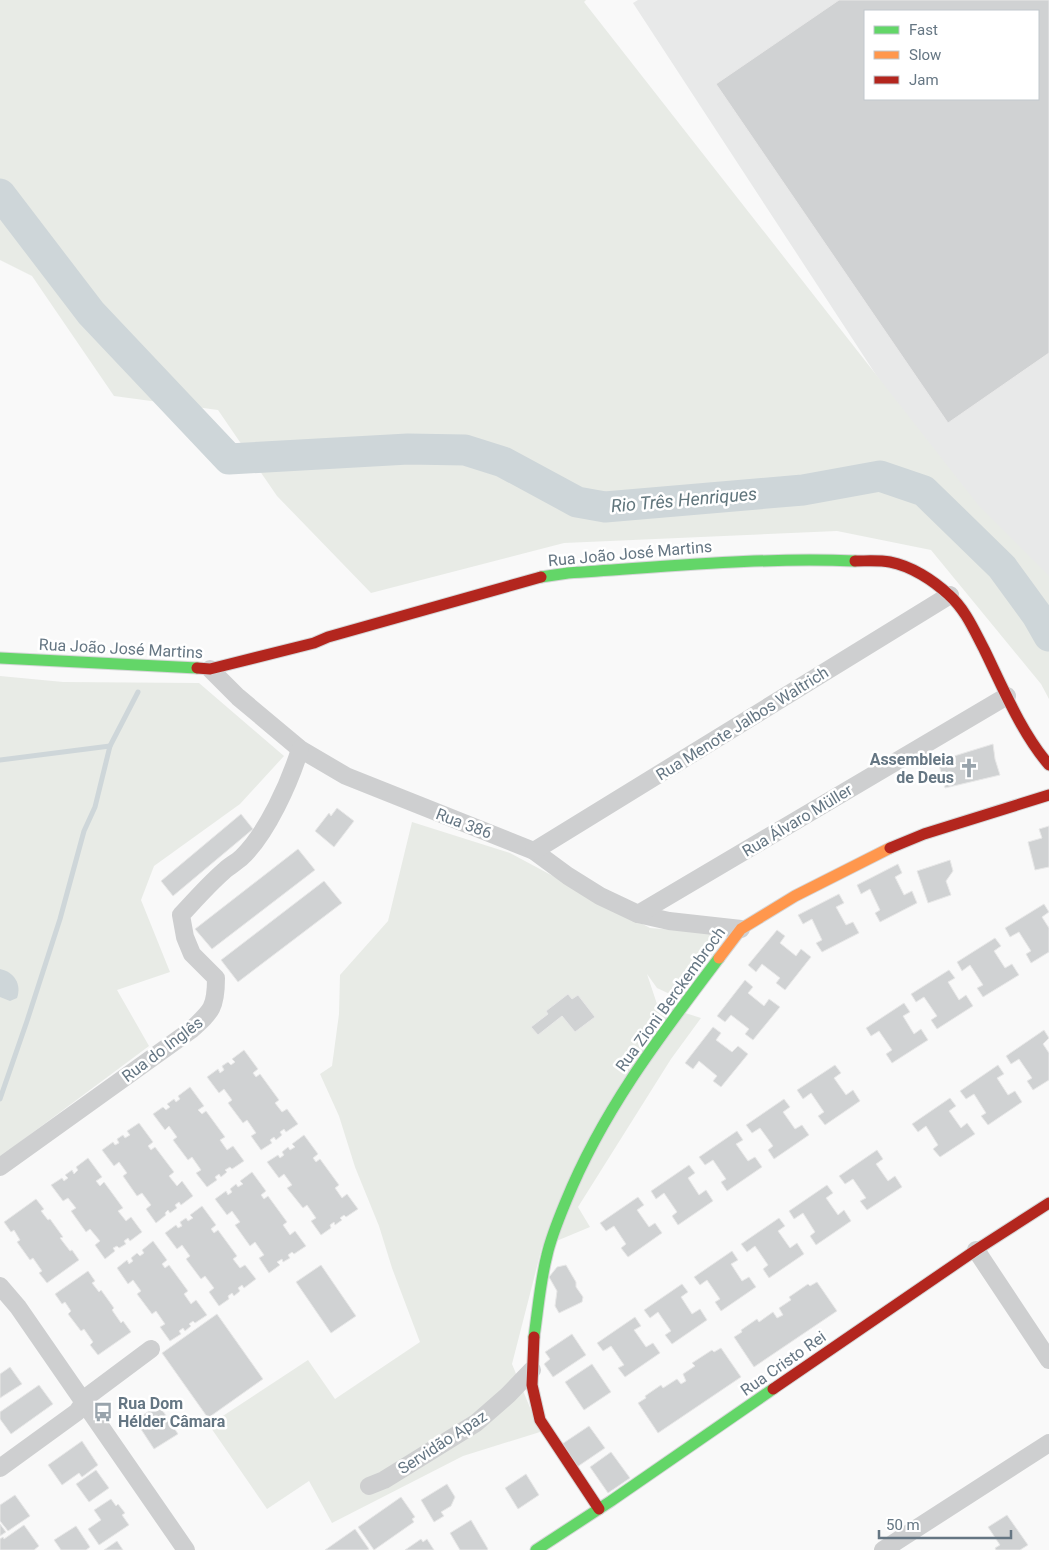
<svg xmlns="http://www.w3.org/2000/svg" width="1049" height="1550" viewBox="0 0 1049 1550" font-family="Roboto,sans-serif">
	<rect width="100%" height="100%" fill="#f9f9f9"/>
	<path fill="#e8e9e9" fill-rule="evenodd" d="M638,0H1049V589L965,511L633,3ZM865,11H1038V99H865Z"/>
	<g fill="#e8ebe6">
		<polygon points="0,0 586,0 584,2 979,506 1049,576 1049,699 1041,684 931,550 837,531 564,543 371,593 277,496 218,410 114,396 32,276 0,260"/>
		<polygon points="0,676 63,682 199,683 284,756 240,804 154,866 141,900 170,972 117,990 149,1046 0,1157"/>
		<polygon points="412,822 510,853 650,928 725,934 698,975 674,996 657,988 647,974 657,1004 701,1018 671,1059 578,1207 590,1227 542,1247 512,1364 540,1432 463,1456 332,1523 309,1481 267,1509 209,1425 308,1360 335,1399 420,1342 392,1268 379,1226 355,1167 339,1116 320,1074 332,1066 339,1014 340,975 388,921"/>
	</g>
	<path fill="#ced6d9" d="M0,969C14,972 22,984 17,998L10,1001L0,997Z"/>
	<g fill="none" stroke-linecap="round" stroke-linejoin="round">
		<g stroke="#ced6d9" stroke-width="5">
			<polyline points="0,760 110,746"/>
			<polyline points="0,1099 27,1021 60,919 84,831 95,807 110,746 138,692"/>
		</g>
		<polyline stroke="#ced6d9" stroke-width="31" points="0,194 91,313 229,459 408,449 465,450 503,462 577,502 605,507 803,490 880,476 924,491 1002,567 1037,615 1049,636"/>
	</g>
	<g fill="#d0d2d3" stroke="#e8e8e8" fill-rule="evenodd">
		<path d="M839,0H1049V353L948,423L716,84ZM865,11H1038V99H865Z"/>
		<polygon points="993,744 995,759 1000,775 945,788 938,761"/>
		<polygon points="337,808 354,821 334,847 315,831 329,813 331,816"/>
		<polygon points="241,814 253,829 173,896 161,881"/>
		<polygon points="1049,826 1049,867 1035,870 1028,842 1042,838 1039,829"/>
		<polygon points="298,849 315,870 212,949 195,929"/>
		<polygon points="950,860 953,871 946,881 951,895 928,903 917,871"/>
		<polygon points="898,864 902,873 895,877 904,895 912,891 917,903 880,922 875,913 880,910 870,889 861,894 857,885"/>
		<polygon points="324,881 342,903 238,982 221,960"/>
		<polygon points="839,894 844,903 836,907 846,925 853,922 859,933 822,952 816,943 822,940 812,919 803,924 798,915"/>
		<polygon points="1044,904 1049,912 1042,917 1049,928 1049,952 1031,963 1026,954 1031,951 1019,932 1010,937 1005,928"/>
		<polygon points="777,930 785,936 780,943 796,956 801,949 811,957 785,990 776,983 780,978 762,964 756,972 748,965"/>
		<polygon points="995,938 1001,946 994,951 1005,968 1012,964 1019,975 983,997 977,988 983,985 970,965 962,971 957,962"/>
		<polygon points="949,970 955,978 948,982 959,1000 966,995 973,1006 937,1029 931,1020 937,1016 924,997 916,1002 911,994"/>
		<polygon points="745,980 753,987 748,993 764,1006 769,999 780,1007 753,1040 745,1034 749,1029 731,1015 725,1022 717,1016"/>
		<polygon points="568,994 572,999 578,995 595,1017 575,1032 562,1016 538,1035 531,1027 548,1014 546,1011"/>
		<polygon points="904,1003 910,1012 903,1016 914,1034 921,1029 928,1040 892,1063 886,1054 892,1050 879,1031 871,1036 866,1028"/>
		<polygon points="713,1027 721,1033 716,1040 732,1052 738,1046 748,1054 721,1087 713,1081 717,1076 699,1061 693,1069 685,1063"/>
		<polygon points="1044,1030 1049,1038 1043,1044 1049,1053 1049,1080 1033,1090 1027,1081 1032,1078 1019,1059 1011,1064 1006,1056"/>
		<polygon points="244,1050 258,1069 253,1073 256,1077 260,1074 279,1100 275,1103 282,1112 287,1109 298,1124 286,1132 284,1129 280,1132 282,1135 276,1140 274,1137 270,1140 272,1143 261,1150 251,1136 256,1133 247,1120 243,1123 228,1103 232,1100 224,1089 219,1093 207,1077 218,1069 220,1073 224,1070 222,1066 228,1062 231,1065 235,1062 232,1059"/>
		<polygon points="835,1065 841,1073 834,1078 846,1095 853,1090 860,1101 825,1125 818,1116 824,1112 811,1093 803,1099 797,1090"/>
		<polygon points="998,1065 1004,1074 997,1078 1008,1095 1015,1091 1022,1102 988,1125 981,1116 986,1113 974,1094 966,1099 960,1091"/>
		<polygon points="190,1087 204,1106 198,1110 202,1114 206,1111 225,1137 220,1140 227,1150 233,1146 244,1161 232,1169 230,1167 225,1170 227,1172 221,1177 219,1174 215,1177 217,1180 207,1187 196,1173 201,1170 192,1157 188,1160 173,1140 177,1137 169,1126 165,1130 153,1114 163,1107 166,1110 170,1107 167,1104 174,1099 176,1102 180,1099 178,1096"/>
		<polygon points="950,1098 956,1106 949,1111 961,1128 967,1123 975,1134 940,1157 933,1149 938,1145 926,1126 918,1132 912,1124"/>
		<polygon points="784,1099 790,1107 783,1112 795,1129 802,1125 809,1135 774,1159 768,1150 773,1146 760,1128 752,1133 746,1125"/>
		<polygon points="139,1123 153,1142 148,1146 151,1150 155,1147 174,1172 169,1176 177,1186 182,1181 193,1196 181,1205 179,1202 175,1205 177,1208 170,1213 168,1210 165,1213 166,1215 156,1223 146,1209 151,1205 142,1193 137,1196 123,1176 127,1173 119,1162 114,1166 102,1150 113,1142 115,1145 119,1143 117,1139 123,1135 125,1138 130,1135 127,1131"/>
		<polygon points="737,1131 743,1140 736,1144 748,1161 755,1157 762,1167 727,1191 721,1182 726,1179 713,1160 705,1165 699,1157"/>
		<polygon points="304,1135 318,1154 313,1158 316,1162 320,1159 339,1185 335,1188 342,1198 347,1194 358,1209 346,1217 344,1215 340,1218 342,1220 335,1225 334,1222 330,1225 331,1228 321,1235 311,1221 316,1218 307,1205 303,1208 287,1188 292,1185 284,1174 279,1178 267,1162 278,1155 280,1158 284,1155 282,1152 288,1147 290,1150 295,1147 292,1144"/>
		<polygon points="877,1150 883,1159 876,1164 888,1181 895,1176 902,1187 867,1210 860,1201 866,1198 853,1179 845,1184 839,1176"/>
		<polygon points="88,1158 102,1177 96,1181 100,1186 104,1182 123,1208 118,1211 126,1221 131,1217 142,1232 130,1241 128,1238 124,1241 126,1244 119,1248 117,1246 113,1248 115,1251 105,1259 95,1245 100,1241 90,1229 86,1232 71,1211 76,1208 68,1198 63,1201 51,1185 62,1178 64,1181 68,1178 65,1175 72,1170 74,1174 78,1170 76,1167"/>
		<polygon points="689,1165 695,1173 688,1178 699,1195 706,1190 713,1201 678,1225 672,1216 677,1212 664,1193 656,1199 651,1191"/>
		<polygon points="252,1172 266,1191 261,1195 264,1199 268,1196 287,1222 283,1225 290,1235 295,1231 306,1246 294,1254 292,1252 288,1255 290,1258 283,1262 282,1259 277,1262 280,1265 269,1273 259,1258 264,1255 255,1242 250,1246 235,1225 240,1222 232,1211 227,1215 215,1199 226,1191 228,1195 232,1192 230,1189 236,1184 238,1187 243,1184 240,1181"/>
		<polygon points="827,1185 833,1193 826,1198 838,1215 844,1210 851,1221 816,1245 810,1236 815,1232 803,1213 794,1219 789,1211"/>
		<polygon points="638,1197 644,1205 637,1210 649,1227 655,1223 662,1233 628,1257 621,1248 626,1244 614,1226 606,1231 600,1223"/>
		<polygon points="36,1199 44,1209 41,1211 48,1220 50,1219 63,1237 60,1238 70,1251 72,1250 79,1260 47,1283 39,1273 42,1271 33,1258 30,1260 17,1242 20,1240 14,1230 11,1232 4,1222"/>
		<polygon points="202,1206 216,1225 211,1229 214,1233 218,1230 237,1256 233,1259 240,1268 245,1265 256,1279 244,1288 242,1285 238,1288 240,1291 234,1296 232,1293 228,1296 229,1299 219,1306 209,1292 214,1288 205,1276 201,1279 186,1259 190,1256 182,1245 177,1249 165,1233 176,1225 178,1228 182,1226 180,1222 186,1218 188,1221 193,1218 190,1215"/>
		<polygon points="779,1218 785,1226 778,1231 790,1248 797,1243 804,1254 769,1278 763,1269 768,1265 755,1246 747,1252 741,1244"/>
		<polygon points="153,1241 167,1260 162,1264 165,1268 169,1265 188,1291 184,1294 191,1304 196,1300 207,1315 195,1323 193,1321 189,1324 191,1326 185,1331 183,1328 179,1331 181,1334 170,1341 160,1327 165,1324 156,1311 152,1314 137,1294 141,1291 133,1280 128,1284 117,1268 127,1260 129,1264 133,1261 131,1258 137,1253 140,1256 144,1253 142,1250"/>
		<polygon points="732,1251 738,1260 731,1264 742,1281 749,1277 756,1287 721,1311 715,1302 720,1299 707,1280 700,1285 694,1277"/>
		<polygon points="321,1265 356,1316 331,1333 296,1282"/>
		<polygon points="566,1265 576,1282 576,1287 583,1297 582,1302 559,1313 555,1306 557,1291 549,1277 557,1267"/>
		<polygon points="88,1271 95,1281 92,1283 99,1292 101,1290 114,1308 112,1310 121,1323 123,1321 131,1332 98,1355 90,1345 93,1342 84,1329 81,1331 68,1314 71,1311 65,1302 62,1304 55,1294"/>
		<polygon points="817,1282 837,1311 754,1367 734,1337 742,1332 741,1330 757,1319 759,1322 773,1312 777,1318 783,1315 779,1308 791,1300 789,1297 808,1284 810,1286"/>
		<polygon points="682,1284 688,1292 681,1297 692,1314 700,1309 707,1320 672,1344 665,1335 671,1331 658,1312 650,1318 644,1310"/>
		<polygon points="217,1314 263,1379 208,1418 162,1353"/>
		<polygon points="635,1317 641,1326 634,1330 646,1347 653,1343 660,1353 625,1377 618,1368 624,1365 611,1346 603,1351 597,1343"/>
		<polygon points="572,1334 586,1355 553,1377 544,1364 550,1359 545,1352"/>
		<polygon points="721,1348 741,1377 658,1433 638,1403 646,1398 645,1396 661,1385 663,1388 677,1379 681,1384 686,1381 683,1374 695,1366 692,1363 712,1350 714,1352"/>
		<polygon points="592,1364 611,1392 584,1410 565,1382"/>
		<polygon points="10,1367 22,1384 0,1398 0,1374"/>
		<polygon points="39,1385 53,1404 11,1434 0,1419 0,1412"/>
		<polygon points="159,1405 178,1434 154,1449 135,1420"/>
		<polygon points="589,1426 605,1448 577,1467 562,1444"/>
		<polygon points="82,1441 98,1465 82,1477 79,1473 62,1485 48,1465"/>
		<polygon points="611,1452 630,1478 608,1493 590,1467"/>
		<polygon points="96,1470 109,1488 89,1502 76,1484"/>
		<polygon points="526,1474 539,1495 518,1509 505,1488"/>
		<polygon points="447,1484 455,1497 451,1506 441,1512 444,1516 434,1522 421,1500"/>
		<polygon points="15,1495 30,1516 8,1531 0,1521 0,1505"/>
		<polygon points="401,1497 415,1517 412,1519 414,1522 374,1550 358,1527"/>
		<polygon points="111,1499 116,1506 118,1504 125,1513 122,1515 129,1525 99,1545 88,1529 101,1520 94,1510"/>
		<polygon points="1007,1515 1028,1545 1020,1550 996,1550 995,1548 1000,1545 988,1527"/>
		<polygon points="471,1520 488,1549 487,1550 460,1550 450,1533"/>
		<polygon points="0,1524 6,1532 0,1536"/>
		<polygon points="24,1525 39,1546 34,1550 0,1550 0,1539 3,1537 4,1539"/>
		<polygon points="76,1526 90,1547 86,1550 61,1550 54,1540"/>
		<polygon points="355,1529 369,1549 367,1550 325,1550"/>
		<polygon points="421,1539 423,1542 427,1539 434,1550 405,1550"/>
		<polygon points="117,1541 123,1550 104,1550"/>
	</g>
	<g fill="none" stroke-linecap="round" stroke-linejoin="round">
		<defs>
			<g id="fast">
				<path d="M541,577L568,573C664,567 759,557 855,561"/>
				<polyline points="0,658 197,668"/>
				<path d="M534,1337C538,1310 540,1282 547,1255C551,1237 559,1218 566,1201C603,1110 660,1036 719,958"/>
				<polyline points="536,1550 611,1501 773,1389"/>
			</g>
			<polyline id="slow" points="719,958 741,929 795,896 890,848"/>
			<g id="jam">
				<path d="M855,561C867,561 879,560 890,562C911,566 933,580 949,595C965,609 974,630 984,649C1003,688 1021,732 1049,765"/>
				<polyline points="197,668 210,669 314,643 328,637 541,577"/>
				<polyline points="890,848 924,834 1049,795"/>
				<polyline points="534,1337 532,1385 540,1420 599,1509"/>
				<polyline points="773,1389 976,1250 1049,1203"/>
			</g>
		</defs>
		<use href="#fast" stroke="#d5d6d7" stroke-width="13"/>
		<use href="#slow" stroke="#d5d6d7" stroke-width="13"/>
		<use href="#jam" stroke="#d5d6d7" stroke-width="13"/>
		<g stroke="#cecfd0" stroke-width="18">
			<polyline points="210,669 238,697 300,749 346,776 534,851 568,876 600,896 638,914 669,921 741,929"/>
			<polyline points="534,851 950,595"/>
			<polyline points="638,914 1007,696"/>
			<path d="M0,1167L191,1030C212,1011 216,1007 216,978L192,954L185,937L181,915C195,900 208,885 224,871C229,866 237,862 242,857C267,833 290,782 300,749"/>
			<polyline points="976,1250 1049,1360"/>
			<polyline points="0,1286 18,1307 186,1550"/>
			<polyline points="0,1468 77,1412 88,1396 151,1349"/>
			<polyline points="369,1486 384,1480 476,1423 508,1395 532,1370"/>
			<polyline points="883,1550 1049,1443"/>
		</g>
		<use href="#fast" stroke="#63d668" stroke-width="11"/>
		<use href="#slow" stroke="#ff974d" stroke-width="11"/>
		<use href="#jam" stroke="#b3261e" stroke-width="11"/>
	</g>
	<defs>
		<symbol id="church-bare" viewBox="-9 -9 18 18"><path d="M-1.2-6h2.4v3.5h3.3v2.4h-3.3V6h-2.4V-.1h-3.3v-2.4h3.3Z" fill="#99a4ac" stroke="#fff" stroke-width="2.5" paint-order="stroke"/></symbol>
		<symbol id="bus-bare" viewBox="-9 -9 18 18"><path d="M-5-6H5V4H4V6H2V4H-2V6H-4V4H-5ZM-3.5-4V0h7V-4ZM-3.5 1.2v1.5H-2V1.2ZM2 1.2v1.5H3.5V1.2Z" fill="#99a4ac" stroke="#fff" stroke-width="2.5" paint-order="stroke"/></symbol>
	</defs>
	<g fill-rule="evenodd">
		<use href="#church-bare" x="955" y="754" width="28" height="28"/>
		<use href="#bus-bare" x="89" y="1398" width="28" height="28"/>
	</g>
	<g text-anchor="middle" stroke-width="5" stroke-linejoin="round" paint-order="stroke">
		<g font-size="16" fill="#657683" stroke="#fff">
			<text transform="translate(630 553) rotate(-5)" y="6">Rua João José Martins</text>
			<text transform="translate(121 648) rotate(3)" y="6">Rua João José Martins</text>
			<text transform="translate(742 723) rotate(-32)" y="6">Rua Menote Jalbos Waltrich</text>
			<text transform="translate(797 820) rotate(-31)" y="6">Rua Álvaro Müller</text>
			<text transform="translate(464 823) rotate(21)" y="6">Rua 386</text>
			<text transform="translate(670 999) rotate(-54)" y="6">Rua Zioni Berckembroch</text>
			<text transform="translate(162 1049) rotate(-37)" y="6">Rua do Inglês</text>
			<text transform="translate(783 1363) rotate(-35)" y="6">Rua Cristo Rei</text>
			<text transform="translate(442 1442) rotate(-33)" y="6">Servidão Apaz</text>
		</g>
		<g font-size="16" font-weight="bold" fill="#657683" stroke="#fff" text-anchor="end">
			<text x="954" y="765">Assembleia<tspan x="954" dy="18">de Deus</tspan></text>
			<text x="118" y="1409" text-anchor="start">Rua Dom<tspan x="118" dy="18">Hélder Câmara</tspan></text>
		</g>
		<g font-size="18" font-style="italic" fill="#60757c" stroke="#fff">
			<text transform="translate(684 500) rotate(-5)" y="6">Rio Três Henriques</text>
		</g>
	</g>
	<rect x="864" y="10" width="175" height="90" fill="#ffffff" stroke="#c1c8cd"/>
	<rect x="874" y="26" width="25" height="8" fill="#63d668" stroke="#c1c8cd"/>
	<text x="909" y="35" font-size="15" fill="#657683">Fast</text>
	<rect x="874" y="51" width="25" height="8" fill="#ff974d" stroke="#c1c8cd"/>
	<text x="909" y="60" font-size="15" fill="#657683">Slow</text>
	<rect x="874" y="76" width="25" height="8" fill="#b3261e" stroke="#c1c8cd"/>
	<text x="909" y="85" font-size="15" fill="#657683">Jam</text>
	<path d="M879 1530v8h132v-8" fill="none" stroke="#657683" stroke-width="2.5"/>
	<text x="886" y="1530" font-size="15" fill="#657683" stroke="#ffffff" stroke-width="4" paint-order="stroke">50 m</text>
</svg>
